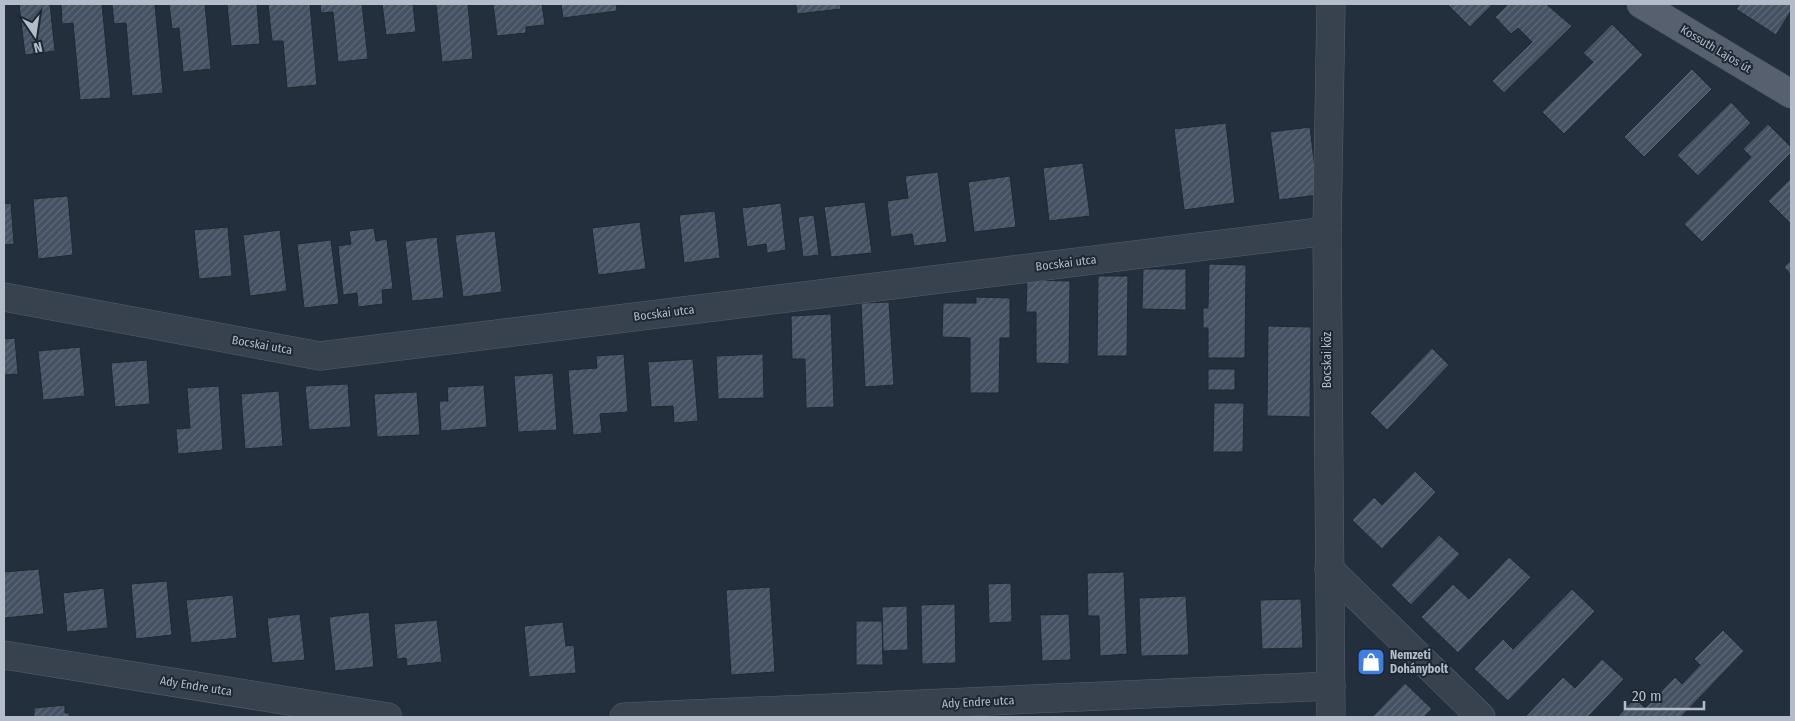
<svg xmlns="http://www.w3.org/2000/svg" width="1795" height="721" viewBox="0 0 1795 721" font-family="'Fira Sans Condensed',sans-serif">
	<defs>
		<pattern id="building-hatch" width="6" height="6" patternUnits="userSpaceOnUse" patternTransform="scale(1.25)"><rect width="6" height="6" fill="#455162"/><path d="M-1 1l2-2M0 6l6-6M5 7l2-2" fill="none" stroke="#5d6877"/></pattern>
	</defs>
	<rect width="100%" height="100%" fill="#242f3e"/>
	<g fill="url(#building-hatch)" stroke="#1f2835">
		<polygon points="19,4 50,4 55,51 25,55"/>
		<polygon points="61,4 102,4 111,98 80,100 73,23 62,24"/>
		<polygon points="112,4 155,4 163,93 132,96 126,23 114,24"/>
		<polygon points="169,4 205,4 211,69 183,72 179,28 172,29"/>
		<polygon points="227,4 257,4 260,44 231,46"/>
		<polygon points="268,4 310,4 317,85 287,88 283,41 272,41"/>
		<polygon points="320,4 362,4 368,59 338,62 333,12 321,13"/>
		<polygon points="382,4 413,4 416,32 386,35"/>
		<polygon points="436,4 468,4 473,59 442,62"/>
		<polygon points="493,4 542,4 545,25 526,27 526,33 497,36"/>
		<polygon points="561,4 616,4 617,11 563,18"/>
		<polygon points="796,4 840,4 841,9 797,14"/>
		<polygon points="1447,4 1493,4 1470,27"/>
		<polygon points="1508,4 1546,4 1572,26 1504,93 1492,81 1532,42 1518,28 1511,34 1495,17"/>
		<polygon points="1740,4 1791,4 1791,11 1776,35 1736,9"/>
		<polygon points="1612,24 1643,55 1564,134 1542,112 1593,62 1583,53"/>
		<polygon points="1692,69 1712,89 1644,157 1624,137"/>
		<polygon points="1731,102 1751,123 1698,176 1677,155"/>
		<polygon points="1226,123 1235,203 1184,210 1174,129"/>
		<polygon points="1768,124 1791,147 1791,153 1702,242 1684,224 1751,157 1743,149"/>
		<polygon points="1310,127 1318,195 1279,200 1270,132"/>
		<polygon points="1083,163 1090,216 1049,221 1043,168"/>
		<polygon points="938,172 947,242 914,246 912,234 891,237 887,201 908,198 905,176"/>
		<polygon points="1010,176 1016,227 974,232 968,182"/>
		<polygon points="1791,178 1791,221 1790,223 1768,201"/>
		<polygon points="68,196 73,255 38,259 33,199"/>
		<polygon points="865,202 872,253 831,257 824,207"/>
		<polygon points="11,203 14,244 4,245 4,204"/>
		<polygon points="781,203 786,250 767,253 766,244 747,247 742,208"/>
		<polygon points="715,211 720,258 684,263 679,215"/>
		<polygon points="814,215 819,255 803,257 798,217"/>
		<polygon points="640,222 646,269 598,275 592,228"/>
		<polygon points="228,227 232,276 199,279 194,230"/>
		<polygon points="374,228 376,241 387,239 393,289 382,290 383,304 358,307 357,293 343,295 338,246 351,244 349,231"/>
		<polygon points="280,230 287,291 250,296 243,235"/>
		<polygon points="495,231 502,292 463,297 455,235"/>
		<polygon points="437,237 444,298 412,301 405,241"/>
		<polygon points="331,240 339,304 304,308 297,244"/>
		<polygon points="1791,260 1791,275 1784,267"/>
		<polygon points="1209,264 1246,265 1245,358 1208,358 1208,328 1203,328 1203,308 1208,308"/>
		<polygon points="1143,269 1186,269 1186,310 1142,309"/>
		<polygon points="1098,276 1128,276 1127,356 1097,356"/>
		<polygon points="1027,280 1070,281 1069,364 1036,363 1036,312 1026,312"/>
		<polygon points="976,297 1010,298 1010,338 1000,338 999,393 970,393 970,338 942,337 943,303 976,303"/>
		<polygon points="889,302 894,385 865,387 861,303"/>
		<polygon points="831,314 834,407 806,408 805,359 792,359 791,316"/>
		<polygon points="1268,326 1311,327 1310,417 1267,416"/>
		<polygon points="15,338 18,374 4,375 4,339"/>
		<polygon points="80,347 85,396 43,400 38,351"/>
		<polygon points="1432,348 1449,365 1387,430 1370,413"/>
		<polygon points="624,354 628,412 600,414 602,433 573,435 568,370 597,368 596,356"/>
		<polygon points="763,354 764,398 718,399 716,356"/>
		<polygon points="693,359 698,421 674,423 673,406 651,407 648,362"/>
		<polygon points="147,360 150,404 115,407 111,363"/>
		<rect x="1208" y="369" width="27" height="21"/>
		<polygon points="553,373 557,430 518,432 514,376"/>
		<polygon points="348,384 351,427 309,430 305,386"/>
		<polygon points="484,385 487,427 441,431 439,401 448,401 447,387"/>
		<polygon points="219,386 223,450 178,454 176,429 190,428 187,388"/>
		<polygon points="279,391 283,446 245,449 241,394"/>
		<polygon points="417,392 420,435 377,437 374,394"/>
		<polygon points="1214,403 1244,403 1243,452 1213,452"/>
		<polygon points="1415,471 1436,492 1382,549 1352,520 1374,497 1382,505"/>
		<polygon points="1439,535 1460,554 1411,605 1391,585"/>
		<polygon points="1509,557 1531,577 1458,653 1421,617 1453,584 1469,599"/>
		<polygon points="39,569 44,614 4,618 4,572"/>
		<polygon points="1124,572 1127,654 1100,656 1099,616 1088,616 1087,573"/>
		<polygon points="167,581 172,635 136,639 131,584"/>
		<polygon points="1011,583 1012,622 989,623 988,584"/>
		<polygon points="770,587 775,672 731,675 726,590"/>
		<polygon points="104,588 108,628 67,632 63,593"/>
		<polygon points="1572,589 1595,611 1508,701 1474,669 1503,639 1513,649"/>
		<polygon points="233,595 237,638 191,643 186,600"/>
		<polygon points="1186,596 1189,655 1141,656 1139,598"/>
		<polygon points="1301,599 1303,648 1262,649 1260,600"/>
		<polygon points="955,604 956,663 922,664 921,605"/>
		<polygon points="907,606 908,650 883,651 882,607"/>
		<polygon points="369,612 374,667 335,671 329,617"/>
		<polygon points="300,614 305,660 272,663 267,618"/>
		<polygon points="1069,614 1071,660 1042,661 1040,615"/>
		<polygon points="437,620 442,662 407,666 406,658 397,659 394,624"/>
		<polygon points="856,621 882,621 883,665 856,665"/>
		<polygon points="563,622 566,646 574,645 576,673 529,677 524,626"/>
		<polygon points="1723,630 1744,651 1681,717 1620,717 1618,716 1635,698 1645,708 1675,677 1682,684 1700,665 1694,659"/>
		<polygon points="1602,659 1624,679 1588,717 1525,717 1563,677 1575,688"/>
		<polygon points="1405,683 1432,709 1424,717 1372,717"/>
		<polygon points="65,705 65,713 69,713 70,717 34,717 34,708"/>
	</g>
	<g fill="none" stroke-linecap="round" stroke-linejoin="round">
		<defs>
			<g id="minor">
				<polyline points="4,297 320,356 1327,231"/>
				<polyline points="1329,569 1481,717"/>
				<polyline points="4,655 388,717"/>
				<polyline points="624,717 1331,686"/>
				<polyline points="1331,717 1327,231 1331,4"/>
			</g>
			<polyline id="major" points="1641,4 1791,94"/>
		</defs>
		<use href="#minor" stroke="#565f6c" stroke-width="29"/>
		<use href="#major" stroke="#414a57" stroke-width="29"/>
		<use href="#minor" stroke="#38414e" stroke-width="28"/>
		<use href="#major" stroke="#56606e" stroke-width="28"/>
	</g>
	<defs>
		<symbol id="shop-square" viewBox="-11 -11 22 22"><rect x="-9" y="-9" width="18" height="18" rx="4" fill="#3f7fe0" stroke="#1d2633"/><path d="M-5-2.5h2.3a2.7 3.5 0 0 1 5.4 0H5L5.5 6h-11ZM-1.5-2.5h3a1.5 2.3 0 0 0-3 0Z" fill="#fff"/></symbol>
	</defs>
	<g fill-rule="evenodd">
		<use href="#shop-square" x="1355" y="646" width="32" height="32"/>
	</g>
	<g text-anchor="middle" stroke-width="4" stroke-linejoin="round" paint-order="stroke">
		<g font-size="12" fill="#b4bcc9" stroke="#1d2633">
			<text transform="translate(1716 49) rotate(31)" y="4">Kossuth Lajos út</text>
			<text transform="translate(1066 263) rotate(-7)" y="4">Bocskai utca</text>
			<text transform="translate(664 313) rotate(-7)" y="4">Bocskai utca</text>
			<text transform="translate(262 345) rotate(10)" y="4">Bocskai utca</text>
			<text transform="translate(1327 360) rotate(-90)" y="4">Bocskai köz</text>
			<text transform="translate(196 686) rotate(9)" y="4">Ady Endre utca</text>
			<text transform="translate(978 702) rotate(-3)" y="4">Ady Endre utca</text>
		</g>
		<g font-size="12" font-weight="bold" fill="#b4bcc9" stroke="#1d2633" text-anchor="start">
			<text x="1390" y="659">Nemzeti<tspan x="1390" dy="14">Dohánybolt</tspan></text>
		</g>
	</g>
	<rect width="1795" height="721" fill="none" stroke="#b4bcc9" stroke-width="10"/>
	<g transform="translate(35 35) rotate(167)" stroke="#1d2633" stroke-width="4" paint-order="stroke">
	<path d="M0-4L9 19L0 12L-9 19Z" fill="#b4bcc9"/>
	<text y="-8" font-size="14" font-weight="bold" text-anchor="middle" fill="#b4bcc9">N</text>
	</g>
	<path d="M1625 701v8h79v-8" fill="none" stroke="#b4bcc9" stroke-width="2.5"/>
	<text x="1632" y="701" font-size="15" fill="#b4bcc9" stroke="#1d2633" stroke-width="4" paint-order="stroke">20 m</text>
</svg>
